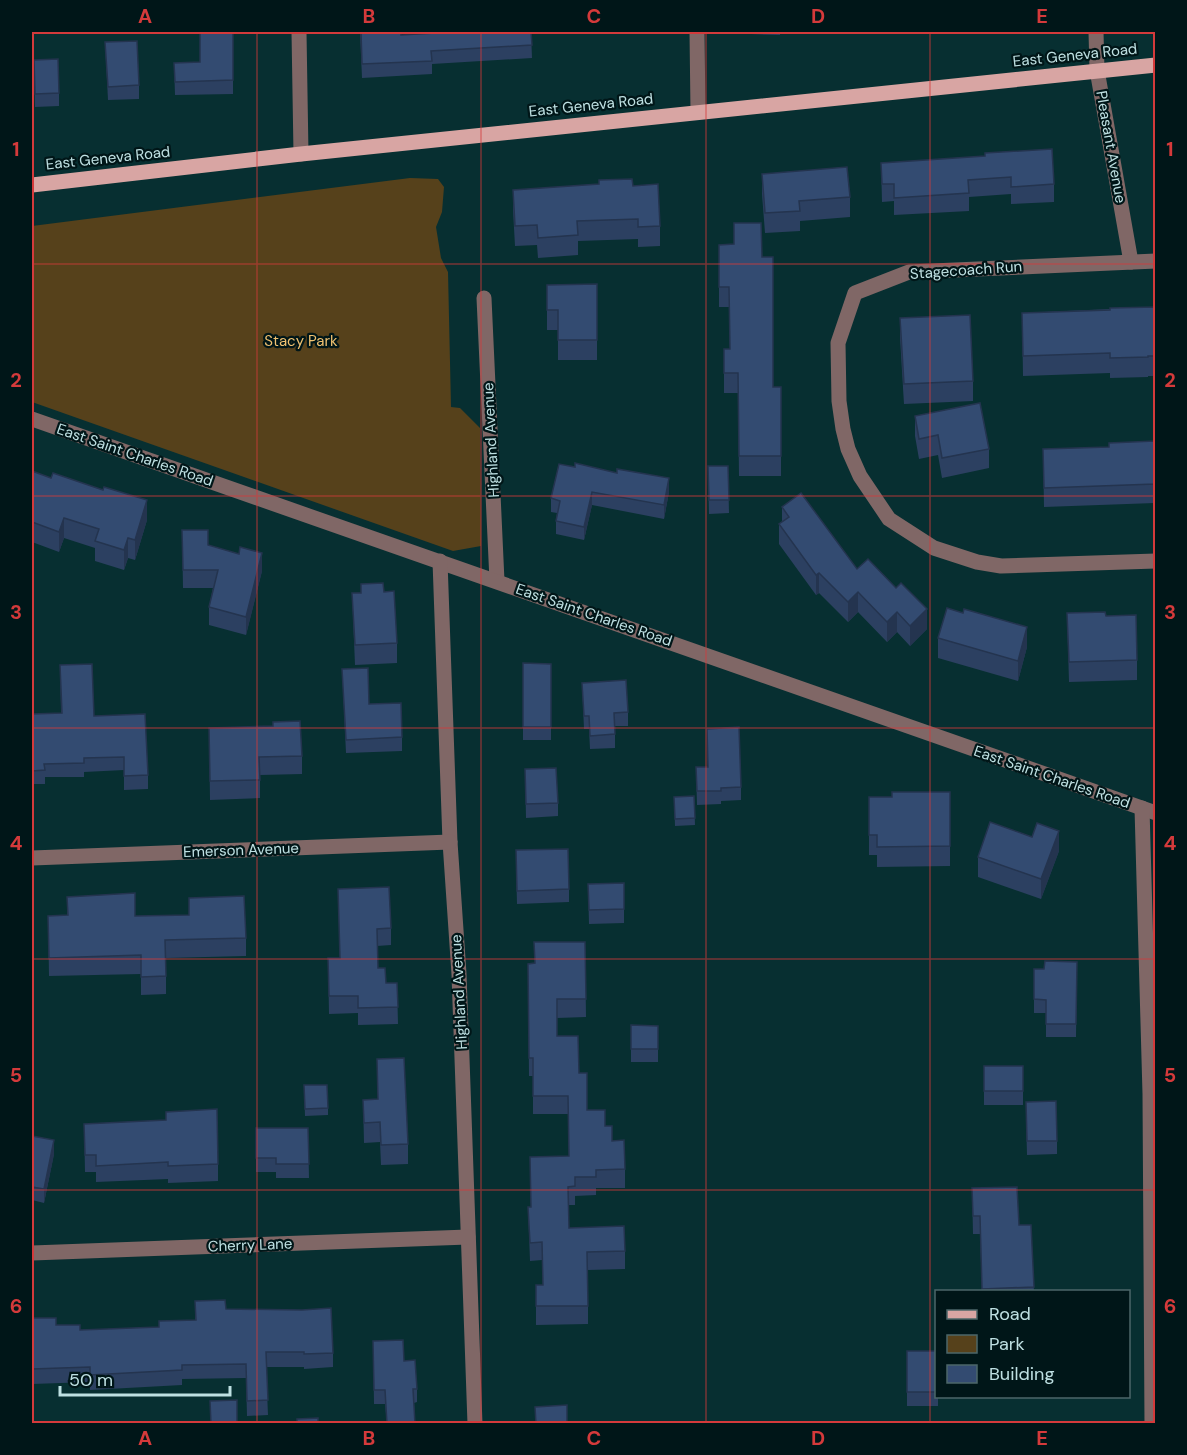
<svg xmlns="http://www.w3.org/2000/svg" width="1187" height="1455" viewBox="0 0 1187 1455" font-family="'DM Sans',sans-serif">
	<rect width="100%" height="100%" fill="#072f31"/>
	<polygon fill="#56411b" points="410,178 438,179 444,187 442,212 436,227 441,258 448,272 451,407 460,408 480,428 481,546 453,551 32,402 32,226"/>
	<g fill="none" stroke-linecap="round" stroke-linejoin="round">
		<g stroke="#806766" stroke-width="15">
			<polyline points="299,32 301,154"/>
			<polyline points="697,32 698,112"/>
			<polyline points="1096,32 1097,70 1131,262"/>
			<polyline points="1156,261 909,272 855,293 838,343 839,401 843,429 848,449 860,476 889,519 934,548 977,562 1001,566 1156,561"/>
			<polyline points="484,298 497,581"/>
			<polyline points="32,419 1156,813"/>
			<polyline points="440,561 450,842 459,974 475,1424"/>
			<polyline points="1142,808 1150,1094 1152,1424"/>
			<polyline points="32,858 450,842"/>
			<polyline points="32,1253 468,1237"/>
		</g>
		<polyline stroke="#d8a5a3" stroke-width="15" points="32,185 301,154 1156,65"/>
	</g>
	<g fill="#2c4061">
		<polygon points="233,32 233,94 175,95 174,63 200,62"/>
		<polygon points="360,32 401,35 452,32 531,32 532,58 432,64 432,74 362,78"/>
		<polygon points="599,32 627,32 599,33"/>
		<polygon points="751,32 780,32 780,35 751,34"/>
		<polygon points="105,42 139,85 139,99 108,100"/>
		<polygon points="34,60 59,93 59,106 35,107"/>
		<polygon points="985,156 1054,184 1054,202 1011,204 1011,194 969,197 969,211 894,215 894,201 882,202 881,163"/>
		<polygon points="762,174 850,197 850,217 800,221 800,231 765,233 762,194"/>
		<polygon points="633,186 660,226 660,246 638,247 638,239 578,241 578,255 538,258 537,245 515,246 513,210 513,190"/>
		<polygon points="719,245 762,257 773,387 781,387 781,476 739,476 738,393 724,393 724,349 730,349 729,307 719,307"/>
		<polygon points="597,284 597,360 558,360 558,330 547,330 547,285"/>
		<polygon points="1155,307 1155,376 1148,376 1148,377 1110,378 1110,373 1023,376 1022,313"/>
		<polygon points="900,318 973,381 973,401 904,404 900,338"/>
		<polygon points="915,416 989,449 989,468 942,478 938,455 919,459 915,436"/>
		<polygon points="1155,441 1155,503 1044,507 1043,449 1109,447"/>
		<polygon points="559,464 669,492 664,519 592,505 584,540 556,534 556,521 557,513 551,512 551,498"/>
		<polygon points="708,466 728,466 729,513 709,514"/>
		<polygon points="32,471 147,520 135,560 128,558 124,570 95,561 95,548 64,538 59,552 32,542"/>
		<polygon points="782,507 857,569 927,629 910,646 897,632 887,642 858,612 848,622 819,593 816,595 779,544 779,524 782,522"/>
		<polygon points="182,530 208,545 262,571 246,635 209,625 209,607 213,588 183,588"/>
		<polygon points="384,592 397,643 397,663 355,665 352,593"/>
		<polygon points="1067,613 1106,616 1137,660 1137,680 1069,682"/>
		<polygon points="938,638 1027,647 1018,681 938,658"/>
		<polygon points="523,663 551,664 551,740 523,740"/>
		<polygon points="60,665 94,716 148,775 148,789 124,790 124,770 84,772 84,777 45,777 45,784 32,784 32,714 61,713"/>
		<polygon points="342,669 369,704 402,737 402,751 346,753"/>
		<polygon points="582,683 628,712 628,726 615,726 615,748 590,749 589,729 584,729"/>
		<polygon points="209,728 302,756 302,774 260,775 260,798 210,800"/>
		<polygon points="707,729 741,787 741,800 721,801 721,804 697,805 696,767 708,767"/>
		<polygon points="525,769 558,803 558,816 526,818"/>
		<polygon points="950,792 950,866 877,867 877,855 869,855 869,797 892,797"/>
		<polygon points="694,796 695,825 675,826 674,797"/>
		<polygon points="1059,851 1041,899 978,877 978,857"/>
		<polygon points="516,864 569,889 569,902 517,904"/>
		<polygon points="624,883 624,923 589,924 588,884"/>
		<polygon points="338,889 391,928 391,945 377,946 378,968 386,983 397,983 398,1024 358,1025 358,1013 329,1014 328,958 340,958"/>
		<polygon points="67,897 135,916 189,915 189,898 246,938 246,956 166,958 166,994 141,995 141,974 49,976 48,916 67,915"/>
		<polygon points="585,942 586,1017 557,1018 557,1036 579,1073 587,1110 605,1126 612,1141 625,1169 625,1188 596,1188 596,1195 575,1196 575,1205 568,1205 569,1228 625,1251 625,1269 588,1270 588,1324 536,1325 536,1285 543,1285 542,1260 530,1261 528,1207 531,1207 530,1157 569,1156 568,1114 533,1114 533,1076 529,1076 528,964 534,963"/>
		<polygon points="1077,962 1076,1037 1046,1037 1046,1013 1034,1013 1034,969 1044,969"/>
		<polygon points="631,1025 658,1026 658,1062 631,1062"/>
		<polygon points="377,1059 408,1144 408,1164 381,1165 380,1142 364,1143 363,1100 378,1099"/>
		<rect x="984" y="1066" width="39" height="39"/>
		<polygon points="304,1085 328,1108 328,1115 305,1116"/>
		<polygon points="1026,1116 1057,1141 1057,1154 1027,1155"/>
		<polygon points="84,1124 218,1164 218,1181 168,1183 168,1179 96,1182 96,1172 85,1172"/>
		<polygon points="256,1128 308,1128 309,1178 276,1178 276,1172 256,1172"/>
		<polygon points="32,1136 54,1154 44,1203 32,1200"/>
		<polygon points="972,1188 1019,1225 1031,1225 1034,1292 982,1292 980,1234 973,1234"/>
		<polygon points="195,1301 226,1309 333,1353 333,1367 304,1369 304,1367 266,1367 268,1415 247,1416 246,1378 182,1379 182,1385 90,1390 90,1382 32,1384 32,1318 56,1325 80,1330 159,1327 195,1320"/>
		<polygon points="373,1341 404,1361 417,1389 417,1402 414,1403 415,1424 387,1424 385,1404 374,1404"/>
		<polygon points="907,1351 936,1351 936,1396 938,1396 938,1406 907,1406"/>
	</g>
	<g fill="#24344f">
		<polygon points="669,478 669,492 664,519 664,505"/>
		<polygon points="592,492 592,505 584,540 584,527"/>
		<polygon points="147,500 147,520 135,560 135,540"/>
		<polygon points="64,518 64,538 59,552 59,532"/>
		<polygon points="128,538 128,558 124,570 124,550"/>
		<polygon points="262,553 262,571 246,635 246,617"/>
		<polygon points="819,573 819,593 816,595 816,575"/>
		<polygon points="858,592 858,612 848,622 848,602"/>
		<polygon points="927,609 927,629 910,646 910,626"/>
		<polygon points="897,612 897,632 887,642 887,622"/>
		<polygon points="1027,627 1027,647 1018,681 1018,661"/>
		<polygon points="1059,831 1059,851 1041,899 1041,879"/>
		<polygon points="54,1140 54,1154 44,1203 44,1189"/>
	</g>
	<g fill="#334b71" stroke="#24344f" stroke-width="1.5">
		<polygon points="200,32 233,32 233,80 175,82 174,63 200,62"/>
		<polygon points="361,32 401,32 401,35 453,32 531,32 532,45 431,51 432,61 362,64"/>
		<polygon points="137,41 139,85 108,87 105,42"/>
		<polygon points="58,59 59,93 35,94 34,60"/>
		<polygon points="1052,149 1054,184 1011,187 1011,177 968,180 969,193 894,198 894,184 882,184 881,163 985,156 985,153"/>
		<polygon points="847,167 850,197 799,201 800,211 765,213 762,174"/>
		<polygon points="632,179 633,186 658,184 660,226 638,227 638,219 577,221 578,235 538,238 537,225 515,226 513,190 599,184 599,180"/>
		<polygon points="734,223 761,223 762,257 773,257 773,387 781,387 781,456 739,456 738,373 724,373 724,349 730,349 729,287 719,287 719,245 734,244"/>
		<polygon points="597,284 597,340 558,340 558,310 547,310 547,285"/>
		<polygon points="1155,307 1155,356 1148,356 1148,357 1110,358 1110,353 1023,356 1022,313 1110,310 1110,308"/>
		<polygon points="970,315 973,381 904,384 900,318"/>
		<polygon points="980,403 989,449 942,458 938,435 919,439 915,416"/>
		<polygon points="1155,441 1155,484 1044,488 1043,449 1109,447 1109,443"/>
		<polygon points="575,463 617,473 617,469 669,478 664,505 592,492 584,527 556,521 560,501 551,498 559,464 575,467"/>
		<polygon points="708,466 728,466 729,500 709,500"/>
		<polygon points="32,471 51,478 53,473 103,490 104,487 147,500 135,540 128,538 124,550 95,541 99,529 64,518 59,532 32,522"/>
		<polygon points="801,493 857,569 868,559 896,588 901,583 927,609 910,626 897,612 887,622 858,592 848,602 819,573 816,575 779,524 789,517 782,507"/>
		<polygon points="182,530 208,530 208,545 239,554 240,547 262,553 246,617 209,607 218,570 183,570"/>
		<polygon points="383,583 384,592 394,591 397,643 355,645 352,593 361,593 361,584"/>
		<polygon points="947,608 963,613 964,609 1027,627 1018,661 938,638"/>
		<polygon points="1105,612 1106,616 1136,615 1137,660 1069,662 1067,613"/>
		<polygon points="523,663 551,664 551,727 523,727"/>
		<polygon points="92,664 94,716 145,714 148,775 124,776 124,757 84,758 84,763 44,764 45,770 32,771 32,714 62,713 60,665"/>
		<polygon points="368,668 369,704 401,703 402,737 346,740 342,669"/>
		<polygon points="626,680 628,712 614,713 615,734 590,736 589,716 584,716 582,683"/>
		<polygon points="300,721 302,756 259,757 260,780 210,781 209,728 273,726 273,722"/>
		<polygon points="739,727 741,787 721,788 721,791 697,791 696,767 708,767 707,729"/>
		<polygon points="556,768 558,803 526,804 525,769"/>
		<polygon points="892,792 950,792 950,846 877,847 877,835 869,835 869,797 892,797"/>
		<polygon points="694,796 695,818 675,819 674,797"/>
		<polygon points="990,822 1032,837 1037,823 1059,831 1041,879 978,857"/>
		<polygon points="568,849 569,889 517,891 516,850"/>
		<polygon points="624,883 624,909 589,910 588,884"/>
		<polygon points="389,887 391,928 377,929 378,968 385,968 386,983 397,983 398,1007 358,1008 358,996 329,996 328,958 340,958 338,889"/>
		<polygon points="135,893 135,916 189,915 189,898 244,896 246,938 165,940 166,976 141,977 141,955 49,958 48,916 68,915 67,897"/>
		<polygon points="534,942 585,942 586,999 557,999 557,1036 578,1036 579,1073 587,1073 587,1110 605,1110 605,1126 612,1126 612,1141 624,1140 625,1169 596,1170 596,1177 575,1177 575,1186 568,1187 569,1228 624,1226 625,1251 587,1252 588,1306 536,1306 536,1285 543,1285 542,1242 530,1243 528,1207 531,1207 530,1157 569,1156 568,1096 533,1096 533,1058 529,1058 528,964 535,963"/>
		<polygon points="1045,961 1077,962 1076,1024 1046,1024 1046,1000 1034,999 1034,969 1044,969"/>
		<polygon points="631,1025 658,1026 658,1049 631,1049"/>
		<polygon points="404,1058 408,1144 381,1145 380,1122 364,1123 363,1100 378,1099 377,1059"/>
		<rect x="984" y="1066" width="39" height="25"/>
		<polygon points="304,1085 327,1085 328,1108 305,1109"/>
		<polygon points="1056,1101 1057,1141 1027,1141 1026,1102"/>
		<polygon points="217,1109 218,1164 168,1166 168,1162 96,1166 96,1155 85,1155 84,1124 166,1120 166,1112"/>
		<polygon points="256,1128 308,1128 309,1164 276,1164 276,1158 256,1158"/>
		<polygon points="32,1136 54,1140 44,1189 32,1187"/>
		<polygon points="1017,1187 1019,1225 1031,1225 1034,1287 982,1289 980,1216 973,1216 972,1188"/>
		<polygon points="225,1300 226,1309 302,1310 331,1308 333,1353 304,1354 304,1352 266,1352 268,1400 247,1401 246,1364 182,1365 182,1370 90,1375 90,1367 32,1369 32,1318 56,1318 56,1325 80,1325 80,1330 159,1327 159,1321 196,1320 195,1301"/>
		<polygon points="403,1340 404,1361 415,1360 417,1389 413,1389 415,1424 387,1424 385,1390 374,1390 373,1341"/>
		<rect x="907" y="1351" width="29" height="41"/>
		<polygon points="237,1400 237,1424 211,1424 210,1401"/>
		<polygon points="567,1405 567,1424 536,1424 535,1407"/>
		<polygon points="318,1418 318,1424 297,1424 297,1419"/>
	</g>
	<path fill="none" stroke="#d43a3b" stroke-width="1.5" stroke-opacity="0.55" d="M257,32V1424M481,32V1424M706,32V1424M930,32V1424M32,264H1156M32,496H1156M32,728H1156M32,959H1156M32,1190H1156"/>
	<g text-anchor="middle" stroke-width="4.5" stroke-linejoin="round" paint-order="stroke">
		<g font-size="15" fill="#bee0e2" stroke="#001618">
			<text transform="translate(1075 55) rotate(-6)" y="5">East Geneva Road</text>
			<text transform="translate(591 105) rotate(-6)" y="5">East Geneva Road</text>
			<text transform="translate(1111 147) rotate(80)" y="5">Pleasant Avenue</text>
			<text transform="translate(108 158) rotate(-6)" y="5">East Geneva Road</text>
			<text transform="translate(966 270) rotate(-4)" y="5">Stagecoach Run</text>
			<text transform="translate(491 440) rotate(-93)" y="5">Highland Avenue</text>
			<text transform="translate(135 455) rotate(19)" y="5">East Saint Charles Road</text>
			<text transform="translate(594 615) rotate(19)" y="5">East Saint Charles Road</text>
			<text transform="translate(1052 777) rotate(19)" y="5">East Saint Charles Road</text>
			<text transform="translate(241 850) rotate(-2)" y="5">Emerson Avenue</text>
			<text transform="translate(459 992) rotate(-93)" y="5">Highland Avenue</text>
			<text transform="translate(250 1245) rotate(-2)" y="5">Cherry Lane</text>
		</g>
		<g font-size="15" fill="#f0c271" stroke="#001618">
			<text x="301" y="346">Stacy Park</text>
		</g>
	</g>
	<rect width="1187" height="1455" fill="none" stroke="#001618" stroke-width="66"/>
	<rect x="935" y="1290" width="195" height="108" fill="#001618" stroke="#4c6769" stroke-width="1.5"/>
	<rect x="947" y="1310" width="30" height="9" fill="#d8a5a3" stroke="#4c6769" stroke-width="1.5"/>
	<text x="989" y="1320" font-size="18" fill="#bee0e2">Road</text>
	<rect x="947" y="1335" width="30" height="18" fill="#56411b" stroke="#4c6769" stroke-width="1.5"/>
	<text x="989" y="1350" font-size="18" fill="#bee0e2">Park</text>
	<rect x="947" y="1365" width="30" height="18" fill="#334b71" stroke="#4c6769" stroke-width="1.5"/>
	<text x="989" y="1380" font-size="18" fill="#bee0e2">Building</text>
	<path d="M60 1386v9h170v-9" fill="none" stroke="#bee0e2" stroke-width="3"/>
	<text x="69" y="1386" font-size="18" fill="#bee0e2" stroke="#001618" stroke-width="4.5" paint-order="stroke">50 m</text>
	<rect x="33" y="33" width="1121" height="1389" fill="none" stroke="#d43a3b" stroke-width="2"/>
	<g font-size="20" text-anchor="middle" font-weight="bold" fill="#d43a3b">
		<text x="145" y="23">A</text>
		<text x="369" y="23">B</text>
		<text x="594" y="23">C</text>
		<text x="818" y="23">D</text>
		<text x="1042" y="23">E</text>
		<text x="16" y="156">1</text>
		<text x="1170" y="156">1</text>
		<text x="16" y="387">2</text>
		<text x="1170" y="387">2</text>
		<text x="16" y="619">3</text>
		<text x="1170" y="619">3</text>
		<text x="16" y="850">4</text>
		<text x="1170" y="850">4</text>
		<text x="16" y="1082">5</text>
		<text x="1170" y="1082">5</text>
		<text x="16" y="1313">6</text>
		<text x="1170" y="1313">6</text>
		<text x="145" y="1445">A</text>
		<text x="369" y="1445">B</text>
		<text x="594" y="1445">C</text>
		<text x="818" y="1445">D</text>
		<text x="1042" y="1445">E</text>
	</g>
</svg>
